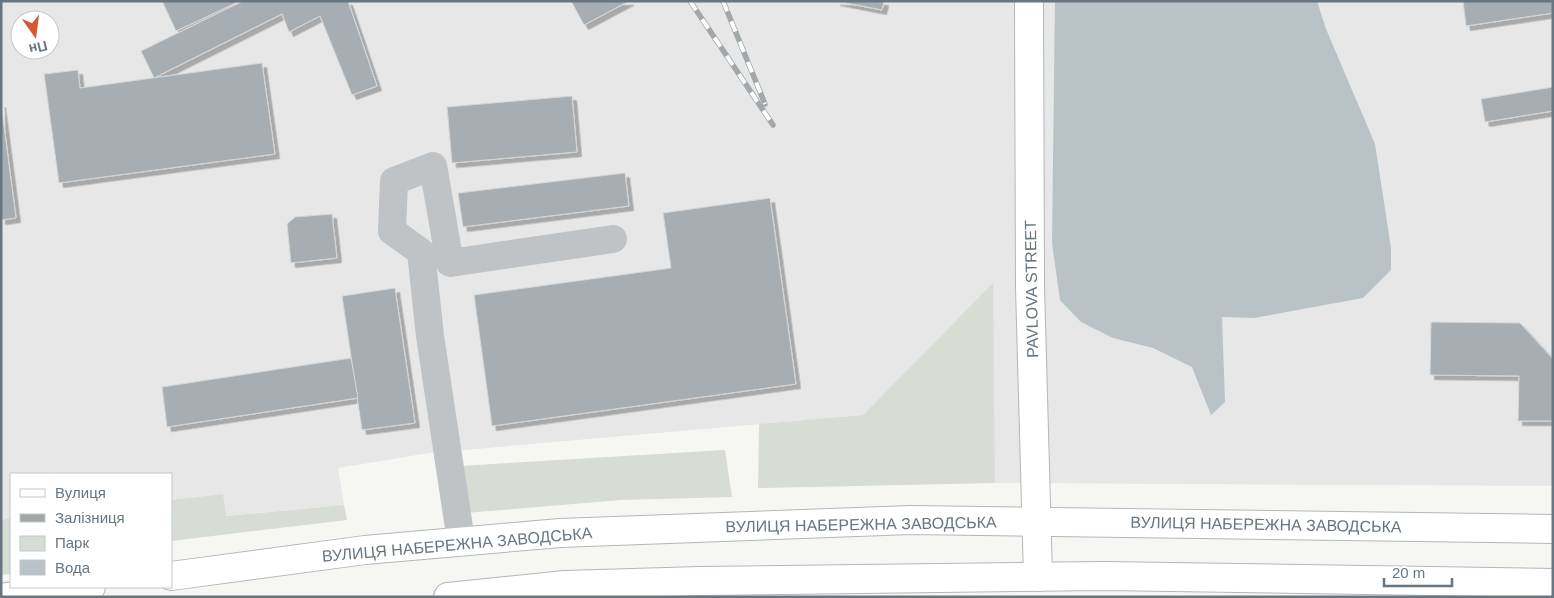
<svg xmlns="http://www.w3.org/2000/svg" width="1554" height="598" viewBox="0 0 1554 598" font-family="Helvetica,sans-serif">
	<defs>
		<filter id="shadow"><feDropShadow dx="4.5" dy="4.5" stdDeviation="0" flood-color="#0004"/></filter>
	</defs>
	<rect width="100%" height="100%" fill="#f6f6f3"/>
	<path fill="#e6e7e6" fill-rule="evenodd" d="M1,1H1553V486L995,483L992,284L863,415L429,453L338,468L344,505L225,516L223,494L171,500V474H11V518L1,520ZM20,20H50V50H20Z"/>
	<g fill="#d7dcd4">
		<polygon points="993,283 995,483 758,488 759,424 863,415"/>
		<polygon points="725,450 732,497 620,500 466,513 460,466"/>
		<polygon points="223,494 226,516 344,505 347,520 171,541 171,500"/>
		<polygon points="11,518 11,574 1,575 1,520"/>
	</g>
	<polygon fill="#b8c2c7" points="1055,1 1317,1 1326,29 1375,144 1391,248 1391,270 1363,298 1254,318 1222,317 1225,402 1211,415 1192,367 1153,348 1113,338 1081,322 1060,300 1052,243"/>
	<g fill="#a7aeb3" stroke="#d7d7d5" filter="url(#shadow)">
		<polygon points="162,1 240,1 176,31"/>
		<polygon points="243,1 348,1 377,86 352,95 320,16 289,32 282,14 154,78 141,51"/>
		<polygon points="571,1 629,1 584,25"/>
		<polygon points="836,1 884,1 882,10"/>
		<polygon points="1463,1 1553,1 1553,13 1466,26"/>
		<polygon points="262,63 275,154 59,183 44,74 78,70 80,88"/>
		<polygon points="1553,87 1553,111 1485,122 1481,99"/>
		<polygon points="572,96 577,152 452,163 447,107"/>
		<polygon points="1,103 16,218 1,220"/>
		<polygon points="625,173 629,206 463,227 458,193"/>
		<polygon points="770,198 796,384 492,426 474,295 671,268 663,213"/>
		<polygon points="332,214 337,258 291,263 287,224 295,217"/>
		<polygon points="395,288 415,423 362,430 342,296"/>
		<polygon points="1431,322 1520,323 1553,359 1553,421 1518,421 1519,376 1430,375"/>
		<polygon points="351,358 358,398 167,427 162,387"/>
	</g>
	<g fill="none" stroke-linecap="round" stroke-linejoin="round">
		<defs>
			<g id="major">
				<polyline points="1029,1 1030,287 1038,577"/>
				<polyline points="171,576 365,550 560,533 911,520 1553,529"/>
				<polyline points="7,597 91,587"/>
				<polyline points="448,597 565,585 700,581 1105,576 1553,583"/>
			</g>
		</defs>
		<use href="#major" stroke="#b3b7ba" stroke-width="30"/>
		<polyline stroke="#bfc3c6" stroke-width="28" points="461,541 430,336 421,252 392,231 394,181 433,166 450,263 613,239"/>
		<use href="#major" stroke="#fff" stroke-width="28"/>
		<defs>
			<g id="rail">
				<polyline points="690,1 773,125"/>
				<polyline points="723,1 765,104"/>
			</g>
		</defs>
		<use href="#rail" stroke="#a1a7ab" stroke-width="5.5"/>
		<use href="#rail" stroke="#fff" stroke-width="4" stroke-dasharray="11" stroke-linecap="butt"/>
	</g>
	<g text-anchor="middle" stroke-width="5" stroke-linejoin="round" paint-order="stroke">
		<g font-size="16" fill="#677681" stroke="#fff">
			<text transform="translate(1031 289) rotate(-91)" y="6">PAVLOVA STREET</text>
			<text transform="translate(861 524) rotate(-1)" y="6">ВУЛИЦЯ НАБЕРЕЖНА ЗАВОДСЬКА</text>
			<text transform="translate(1266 524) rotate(1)" y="6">ВУЛИЦЯ НАБЕРЕЖНА ЗАВОДСЬКА</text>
			<text transform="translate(457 544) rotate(-5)" y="6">ВУЛИЦЯ НАБЕРЕЖНА ЗАВОДСЬКА</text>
		</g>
	</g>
	<rect width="1554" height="598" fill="none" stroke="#677681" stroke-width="5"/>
	<rect x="10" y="473" width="162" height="115" fill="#ffffff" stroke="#c2c8cd"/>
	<rect x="20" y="489" width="25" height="8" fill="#ffffff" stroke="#c2c8cd"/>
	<text x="55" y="498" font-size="15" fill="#677681">Вулиця</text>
	<rect x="20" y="514" width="25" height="8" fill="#a1a7ab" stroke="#c2c8cd"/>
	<text x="55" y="523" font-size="15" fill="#677681">Залізниця</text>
	<rect x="20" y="536" width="25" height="15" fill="#d7dcd4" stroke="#c2c8cd"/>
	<text x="55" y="548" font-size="15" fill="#677681">Парк</text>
	<rect x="20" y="560" width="25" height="15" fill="#b8c2c7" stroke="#c2c8cd"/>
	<text x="55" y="573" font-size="15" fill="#677681">Вода</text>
	<g transform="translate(35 35) rotate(166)"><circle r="24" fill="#ffffff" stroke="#c2c8cd"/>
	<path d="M0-4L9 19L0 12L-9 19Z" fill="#d65833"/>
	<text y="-8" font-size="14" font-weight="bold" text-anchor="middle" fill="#677681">Пн</text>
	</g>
	<path d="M1384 578v8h68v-8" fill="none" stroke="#677681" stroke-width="2.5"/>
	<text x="1392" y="578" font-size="15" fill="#677681" stroke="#ffffff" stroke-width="4" paint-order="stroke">20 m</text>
</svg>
